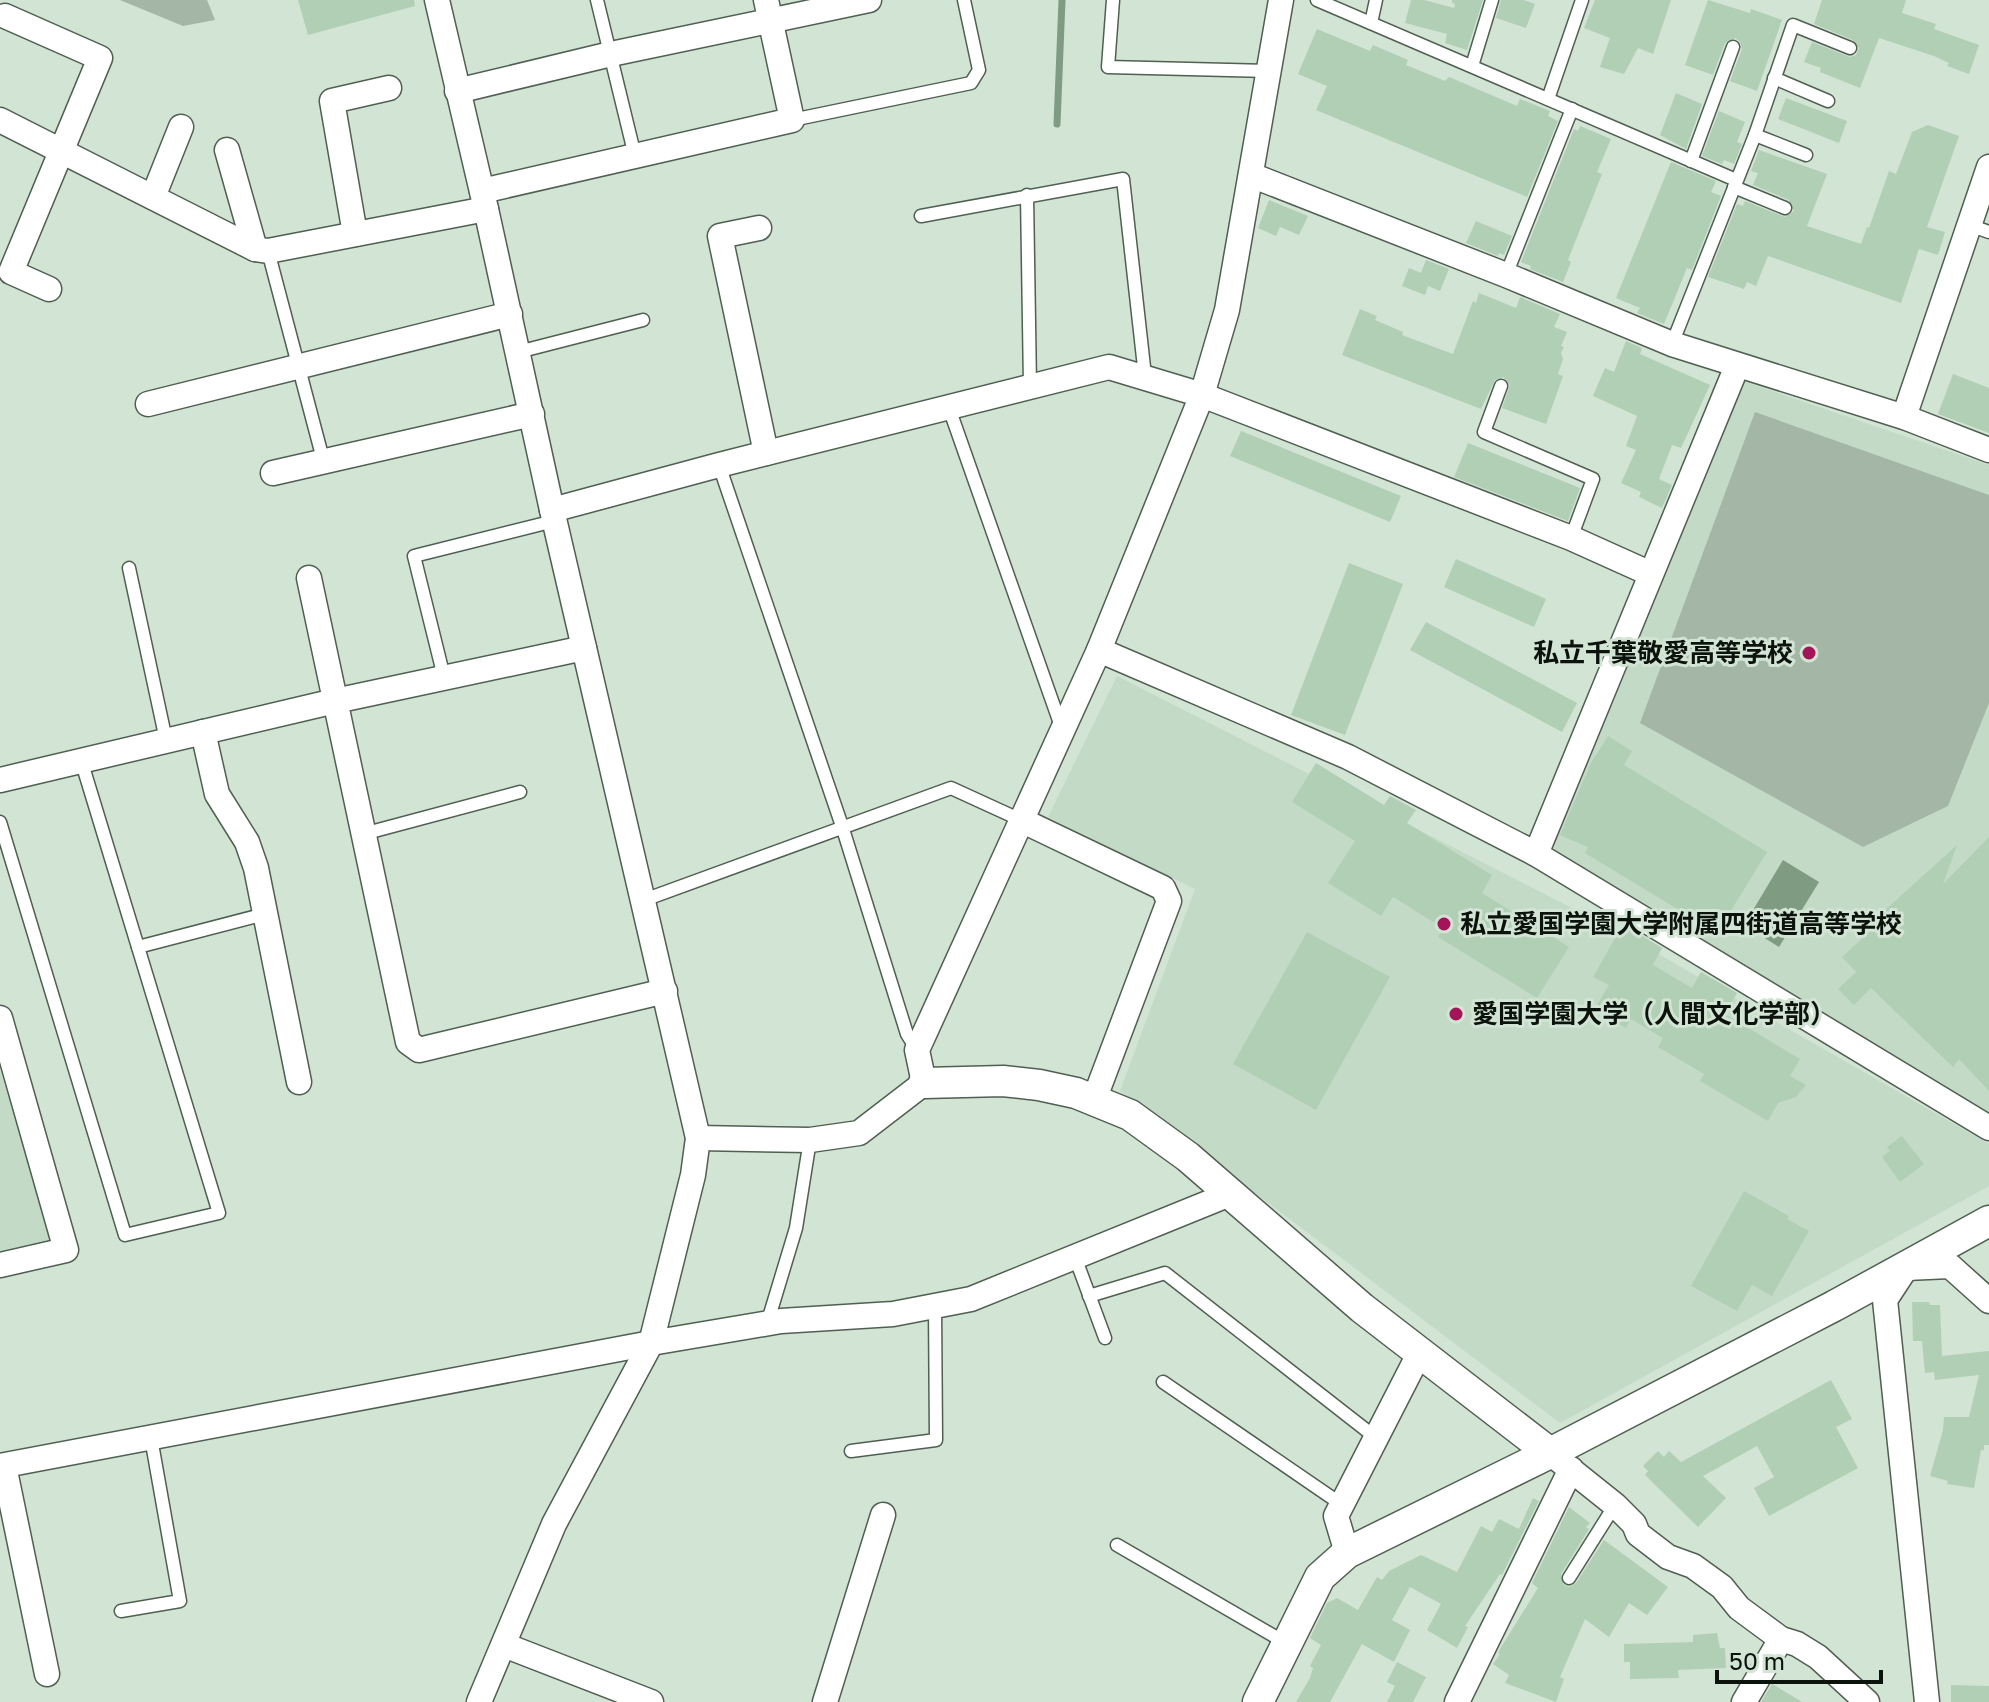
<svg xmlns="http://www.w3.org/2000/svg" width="1989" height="1702" viewBox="0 0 1989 1702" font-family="'Golos Text','Noto Sans JP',sans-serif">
	<rect width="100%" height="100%" fill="#d2e4d4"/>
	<g fill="#c3dbc6">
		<polygon points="1746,382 1989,465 1989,1115 1555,852 1552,840 1740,383"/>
		<polygon points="1117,676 1627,936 1989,1144 1989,1186 1560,1423 1120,1091 1195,889 1048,817"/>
		<polygon points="0,1070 52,1240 0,1253"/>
	</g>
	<g fill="#a4b7a6">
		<polygon points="120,0 207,0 215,20 183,26"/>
		<polygon points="1755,412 1989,495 1989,703 1948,806 1863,847 1640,723"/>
	</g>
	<polygon fill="#7f9c83" points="1783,860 1819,882 1779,947 1744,925"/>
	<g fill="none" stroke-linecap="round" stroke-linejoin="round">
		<polyline stroke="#7f9c83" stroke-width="7" points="1057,124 1062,0"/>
	</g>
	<g fill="#b1cfb5">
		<polygon points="298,0 414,0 415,6 308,35"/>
		<polygon points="1411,0 1424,0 1454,8 1455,4 1452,3 1452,0 1483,0 1467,50 1445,43 1447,34 1405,23"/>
		<polygon points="1501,0 1524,0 1535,4 1526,28 1496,18"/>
		<polygon points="1595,0 1671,0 1653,54 1638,48 1624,74 1600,67 1610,38 1584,28"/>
		<polygon points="1708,0 1750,13 1751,9 1782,20 1757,91 1730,81 1742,49 1740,42 1735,38 1725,43 1713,75 1685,65"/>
		<polygon points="1822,0 1906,0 1902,13 1936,24 1934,29 1979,45 1969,74 1947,66 1949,63 1934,56 1879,38 1860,88 1820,72 1821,68 1804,62 1812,42 1850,57 1856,55 1859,48 1853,40 1814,24"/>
		<polygon points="1317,29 1370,51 1373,45 1408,60 1406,65 1445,81 1449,77 1517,106 1520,99 1550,111 1548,116 1558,121 1527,197 1316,110 1327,86 1298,74"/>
		<polygon points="1676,93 1702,104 1686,149 1660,135"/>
		<polygon points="1786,98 1847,121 1839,143 1778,119"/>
		<polygon points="1719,111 1745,122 1737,142 1742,144 1734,164 1724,160 1722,164 1702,156"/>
		<polygon points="1928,125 1959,136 1927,227 1945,232 1938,255 1919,249 1901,303 1768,256 1756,286 1747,282 1744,289 1708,277 1737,204 1743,206 1745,201 1785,217 1794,211 1789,200 1753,185 1758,173 1751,171 1759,150 1827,174 1807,226 1861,244 1867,227 1869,228 1889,171 1896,174 1912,132"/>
		<polygon points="1580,126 1611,139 1597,172 1602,174 1568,260 1571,262 1563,282 1530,269 1531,266 1521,262 1574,129 1578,131"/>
		<polygon points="1671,162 1716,181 1711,192 1721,196 1692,270 1687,268 1664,324 1637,313 1640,308 1616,298"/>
		<polygon points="1269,200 1308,216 1299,235 1280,227 1276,236 1258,228"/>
		<polygon points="1476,221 1512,236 1504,255 1499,253 1498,256 1466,243"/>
		<polygon points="1426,260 1449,269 1440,291 1428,286 1425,295 1402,286 1409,268 1421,273"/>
		<polygon points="1479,293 1516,308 1520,297 1560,314 1554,327 1567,332 1561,346 1564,347 1561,353 1563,359 1558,374 1563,376 1546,424 1502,408 1510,385 1503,377 1495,380 1481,409 1342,355 1360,309 1377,316 1375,320 1403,332 1402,335 1453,354 1473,301 1476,303"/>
		<polygon points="1626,341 1642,348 1640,354 1710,385 1681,448 1672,445 1659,479 1672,485 1662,508 1639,497 1641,492 1621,483 1636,450 1626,446 1637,416 1593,396 1605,368 1614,372"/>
		<polygon points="1953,374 1989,388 1989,433 1938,414"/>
		<polygon points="1241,431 1401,496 1390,522 1230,456"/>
		<polygon points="1468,443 1580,488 1568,521 1454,477"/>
		<polygon points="1456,559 1546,599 1534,627 1444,587"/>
		<polygon points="1349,563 1403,584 1345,735 1291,715"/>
		<polygon points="1426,622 1577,703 1562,732 1410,650"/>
		<polygon points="1608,736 1632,751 1624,765 1767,852 1717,933 1585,853 1588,847 1560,835 1591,763"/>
		<polygon points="1316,763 1384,805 1390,796 1416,810 1407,823 1492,875 1482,893 1569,947 1537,998 1438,937 1443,928 1393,897 1381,916 1328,883 1355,841 1292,802"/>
		<polygon points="1989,837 1989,1091 1959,1059 1953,1067 1871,988 1854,1005 1838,989 1856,972 1842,957 1868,933 1864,929 1957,845 1943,884"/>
		<polygon points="1623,924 1662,948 1653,965 1692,988 1701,972 1737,993 1725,1014 1800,1059 1790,1076 1806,1085 1796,1097 1778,1103 1768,1121 1700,1081 1704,1074 1658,1047 1663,1038 1631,1019 1626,1028 1594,1010 1609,985 1593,977"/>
		<polygon points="1307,932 1390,977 1316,1110 1233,1064"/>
		<polygon points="1902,1136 1924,1164 1900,1182 1882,1157 1890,1151 1887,1147"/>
		<polygon points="1744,1191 1789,1216 1787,1219 1809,1231 1772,1296 1752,1285 1737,1311 1691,1286"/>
		<polygon points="1912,1302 1929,1302 1930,1305 1940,1305 1942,1356 1989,1351 1989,1445 1984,1445 1984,1450 1981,1450 1974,1488 1947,1484 1948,1481 1930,1476 1943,1430 1944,1417 1969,1417 1979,1375 1935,1380 1934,1372 1925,1373 1922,1341 1913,1341"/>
		<polygon points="1831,1380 1852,1419 1836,1427 1858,1468 1769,1516 1754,1488 1774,1477 1757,1446 1703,1476 1726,1498 1698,1527 1645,1475 1648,1471 1643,1466 1658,1451 1664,1457 1669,1451 1681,1462"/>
		<polygon points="1533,1498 1539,1501 1502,1575 1500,1574 1465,1626 1468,1627 1457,1648 1427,1630 1441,1604 1410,1587 1392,1620 1410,1630 1394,1662 1362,1644 1330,1702 1296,1702 1310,1678 1313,1668 1310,1666 1321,1645 1310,1638 1327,1603 1337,1598 1358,1610 1377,1577 1382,1580 1389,1571 1421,1555 1457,1572 1481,1526 1492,1532 1499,1519 1519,1529"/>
		<polygon points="1569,1507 1590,1523 1586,1527 1589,1529 1561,1574 1564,1585 1569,1587 1576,1583 1604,1540 1668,1587 1647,1615 1629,1603 1609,1637 1585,1619 1560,1677 1564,1679 1556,1702 1505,1683 1509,1675 1493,1664 1500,1654 1498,1653 1500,1649 1538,1588 1532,1583"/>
		<polygon points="1717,1633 1720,1648 1725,1648 1726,1668 1678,1670 1679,1678 1630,1679 1630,1662 1624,1662 1624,1644 1693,1642 1693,1635"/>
		<polygon points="1397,1662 1426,1677 1413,1702 1387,1702 1395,1686 1387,1682"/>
		<polygon points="1772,1684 1802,1702 1761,1702"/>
		<polygon points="1951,1685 1989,1686 1989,1702 1951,1702"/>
	</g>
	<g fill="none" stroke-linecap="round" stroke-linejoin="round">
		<defs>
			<g id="service">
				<polyline points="597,0 635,156"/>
				<polyline points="1113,0 1108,67 1269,71"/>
				<polyline points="1317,0 1736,180"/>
				<polyline points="1371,23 1376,0"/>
				<polyline points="1472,66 1492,0"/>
				<polyline points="1774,78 1828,101"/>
				<polyline points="1548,99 1582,0"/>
				<polyline points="792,120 971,83 979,70 964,0"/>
				<polyline points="1755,135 1806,155"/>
				<polyline points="1691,161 1733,47"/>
				<polyline points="1734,187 1785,208"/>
				<polyline points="1027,195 1030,386"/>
				<polyline points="921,216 1123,179 1145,376"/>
				<polyline points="1969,225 1989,232"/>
				<polyline points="268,251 324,463"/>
				<polyline points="1506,275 1572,109"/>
				<polyline points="1672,344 1755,135 1793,25 1850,48"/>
				<polyline points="518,352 643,320"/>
				<polyline points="1501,386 1484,432 1593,479 1571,538"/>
				<polyline points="949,408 1062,729"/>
				<polyline points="719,465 842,826 907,1034 917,1050"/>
				<polyline points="129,568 166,740"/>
				<polyline points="444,677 414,556 554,521"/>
				<polyline points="0,822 125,1235 219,1213 81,760"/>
				<polyline points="363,834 520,792"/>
				<polyline points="644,900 951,788 1021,820"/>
				<polyline points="138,947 265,914"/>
				<polyline points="1075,1257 1105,1338"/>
				<polyline points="1089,1296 1165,1273 1375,1437"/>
				<polyline points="767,1324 796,1228 810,1140"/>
				<polyline points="1163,1382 1341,1504"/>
				<polyline points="851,1451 936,1440 935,1306"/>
				<polyline points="1117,1545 1286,1643"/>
				<polyline points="1569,1578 1615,1505"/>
				<polyline points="121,1611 180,1601 151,1438"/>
			</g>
			<g id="minor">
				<polyline points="437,0 486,209 552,510 698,1138 693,1175 651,1343 554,1524 479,1702"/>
				<polyline points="5,16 100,58 11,272 49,289"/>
				<polyline points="457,91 611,54 869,0"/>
				<polyline points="0,120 255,249 268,251 486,209"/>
				<polyline points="227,150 255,249"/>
				<polyline points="1251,175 1506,275 1672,344 1904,417 1989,450"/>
				<polyline points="482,191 792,120 766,0"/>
				<polyline points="153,197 181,127"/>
				<polyline points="759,228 720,236 766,453"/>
				<polyline points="355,234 332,101 389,88"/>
				<polyline points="148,404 510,314"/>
				<polyline points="1904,417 1989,167"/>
				<polyline points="273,473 532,414"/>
				<polyline points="552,510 719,465 1109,367 1202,395 1571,538 1651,574"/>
				<polyline points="309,578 408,1042 419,1050 665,991"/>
				<polyline points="1099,650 1348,757 1536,854 1989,1128"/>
				<polyline points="203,732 217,794 247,842 256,868 299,1082"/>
				<polyline points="0,780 335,701 584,648"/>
				<polyline points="1021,820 1163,888 1169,901 1094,1100"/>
				<polyline points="1536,854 1737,366"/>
				<polyline points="0,1018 66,1250 0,1265"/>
				<polyline points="698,1138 810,1140 859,1133 924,1083 917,1050 1099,650 1202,395 1227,310 1281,0"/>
				<polyline points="1550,1453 1615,1505 1634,1524 1638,1534 1668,1557 1693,1566 1722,1587 1739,1608 1781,1639 1797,1644 1818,1657 1867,1702"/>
				<polyline points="0,1466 651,1343 781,1321 893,1314 971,1299 1230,1194"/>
				<polyline points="4,1466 47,1674"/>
				<polyline points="1347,1553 1336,1516 1420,1352"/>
				<polyline points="504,1645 651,1702"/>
				<polyline points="825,1702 883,1515"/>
				<polyline points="1457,1702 1571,1469"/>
				<polyline points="1744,1702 1781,1639"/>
				<polyline points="1927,1702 1885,1300 1906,1268 1950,1266 1989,1301"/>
			</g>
			<g id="tertiary">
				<polyline points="924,1083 1003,1081 1039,1085 1076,1093 1130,1115 1188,1157 1362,1308 1550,1453"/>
				<polyline points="1258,1702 1320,1577 1347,1553 1550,1453 1834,1306 1989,1221"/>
			</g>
		</defs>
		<use href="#service" stroke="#4f5f51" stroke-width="15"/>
		<use href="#minor" stroke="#4f5f51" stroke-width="27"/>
		<use href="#tertiary" stroke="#4f5f51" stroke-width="33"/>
		<use href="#service" stroke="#fff" stroke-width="12"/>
		<use href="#minor" stroke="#fff" stroke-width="24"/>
		<use href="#tertiary" stroke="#fff" stroke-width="30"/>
	</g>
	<g fill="#a31459" stroke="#d2e4d4" stroke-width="3">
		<circle cx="1809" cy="653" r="8"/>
		<circle cx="1444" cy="924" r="8"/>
		<circle cx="1456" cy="1014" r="8"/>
	</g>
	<g text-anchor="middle" stroke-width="6" stroke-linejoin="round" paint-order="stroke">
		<g font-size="26" font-weight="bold" fill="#0c120c" stroke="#d2e4d4" text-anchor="start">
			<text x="1793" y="662" text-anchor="end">私立千葉敬愛高等学校</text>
			<text x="1460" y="933">私立愛国学園大学附属四街道高等学校</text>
			<text x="1472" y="1023">愛国学園大学（人間文化学部）</text>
		</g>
	</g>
	<path d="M1717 1670v12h164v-12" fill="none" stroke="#0c120c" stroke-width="4"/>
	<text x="1729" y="1670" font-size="24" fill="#0c120c" stroke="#d2e4d4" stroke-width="6" paint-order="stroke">50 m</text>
</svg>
